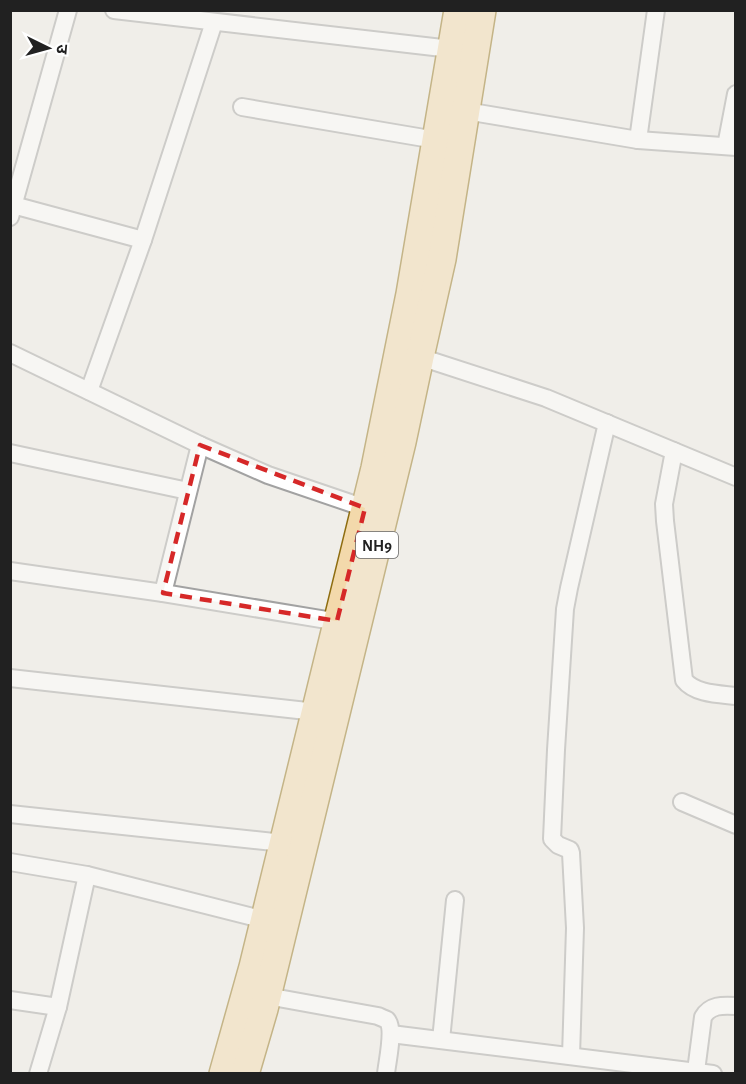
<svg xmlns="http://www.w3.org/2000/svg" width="746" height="1084" viewBox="0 0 746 1084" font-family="'Alegreya Sans','Noto Sans Devanagari',sans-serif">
	<rect width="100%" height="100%" fill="#f0eee9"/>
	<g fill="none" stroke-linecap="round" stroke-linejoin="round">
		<defs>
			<g id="minor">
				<polyline points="114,10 451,49"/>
				<polyline points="242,107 436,140"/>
				<polyline points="466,111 638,140 736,147"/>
				<polyline points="638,140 656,10"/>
				<polyline points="726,146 736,94"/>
				<polyline points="13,205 143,240"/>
				<polyline points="10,217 68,10"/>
				<polyline points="10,353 200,445 268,475 365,508"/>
				<polyline points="420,357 546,398 736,477"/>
				<polyline points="89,391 143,240 214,22"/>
				<path d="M674,451L664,504L665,521L684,680C695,694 719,694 736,696"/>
				<polyline points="10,453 188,491"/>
				<polyline points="10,571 163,593 345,623"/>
				<polyline points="163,593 200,445"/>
				<polyline points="10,678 316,712"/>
				<polyline points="682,802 736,825"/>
				<polyline points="10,814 283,843"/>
				<polyline points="10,862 87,875 265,920"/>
				<path d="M267,996L378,1016C380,1017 385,1019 387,1020C395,1029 387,1062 386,1074"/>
				<polyline points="10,1000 58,1007"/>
				<polyline points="391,1034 713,1074"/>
				<polyline points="441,1040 455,900"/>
				<polyline points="571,1056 575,928 571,853 570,850 558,845 552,839 556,750 565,609 569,588 607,423"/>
				<path d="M696,1071L703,1017C710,1005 722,1005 736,1006"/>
				<polyline points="38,1074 58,1007 87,875"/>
			</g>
			<g id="primary">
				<polyline points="223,1074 253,967 375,468 410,294 458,10"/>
				<polyline points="245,1074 264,1009 402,442 420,357 442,259 482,10"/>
			</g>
		</defs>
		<use href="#minor" stroke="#a2a2a2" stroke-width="20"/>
		<use href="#primary" stroke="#8e6d10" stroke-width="30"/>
		<use href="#minor" stroke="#fff" stroke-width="16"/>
		<use href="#primary" stroke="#f3d9ab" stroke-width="27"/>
	</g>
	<path d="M0 0H746V1084H0ZM200,445L365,508L337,621L163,593Z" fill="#f0eee9" fill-opacity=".55" fill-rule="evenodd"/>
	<path fill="none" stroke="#d62828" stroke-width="4.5" stroke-dasharray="12 8" stroke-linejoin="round" d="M200,445L365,508L337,621L163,593Z"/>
	<g text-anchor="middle" stroke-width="6" stroke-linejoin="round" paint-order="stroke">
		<rect fill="#fff" stroke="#646464" stroke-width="1.5" x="356" y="532" width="42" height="26" rx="4.5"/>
		<g font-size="16" font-weight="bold" fill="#212121">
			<text x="377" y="551">NH9</text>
		</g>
	</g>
	<rect width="746" height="1084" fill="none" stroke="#212121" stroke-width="24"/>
	<g transform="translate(48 48) rotate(95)" stroke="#ffffff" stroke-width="4.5" paint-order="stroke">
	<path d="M0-4.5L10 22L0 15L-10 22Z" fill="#212121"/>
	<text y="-9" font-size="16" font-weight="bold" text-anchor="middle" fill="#212121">उ</text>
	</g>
</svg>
